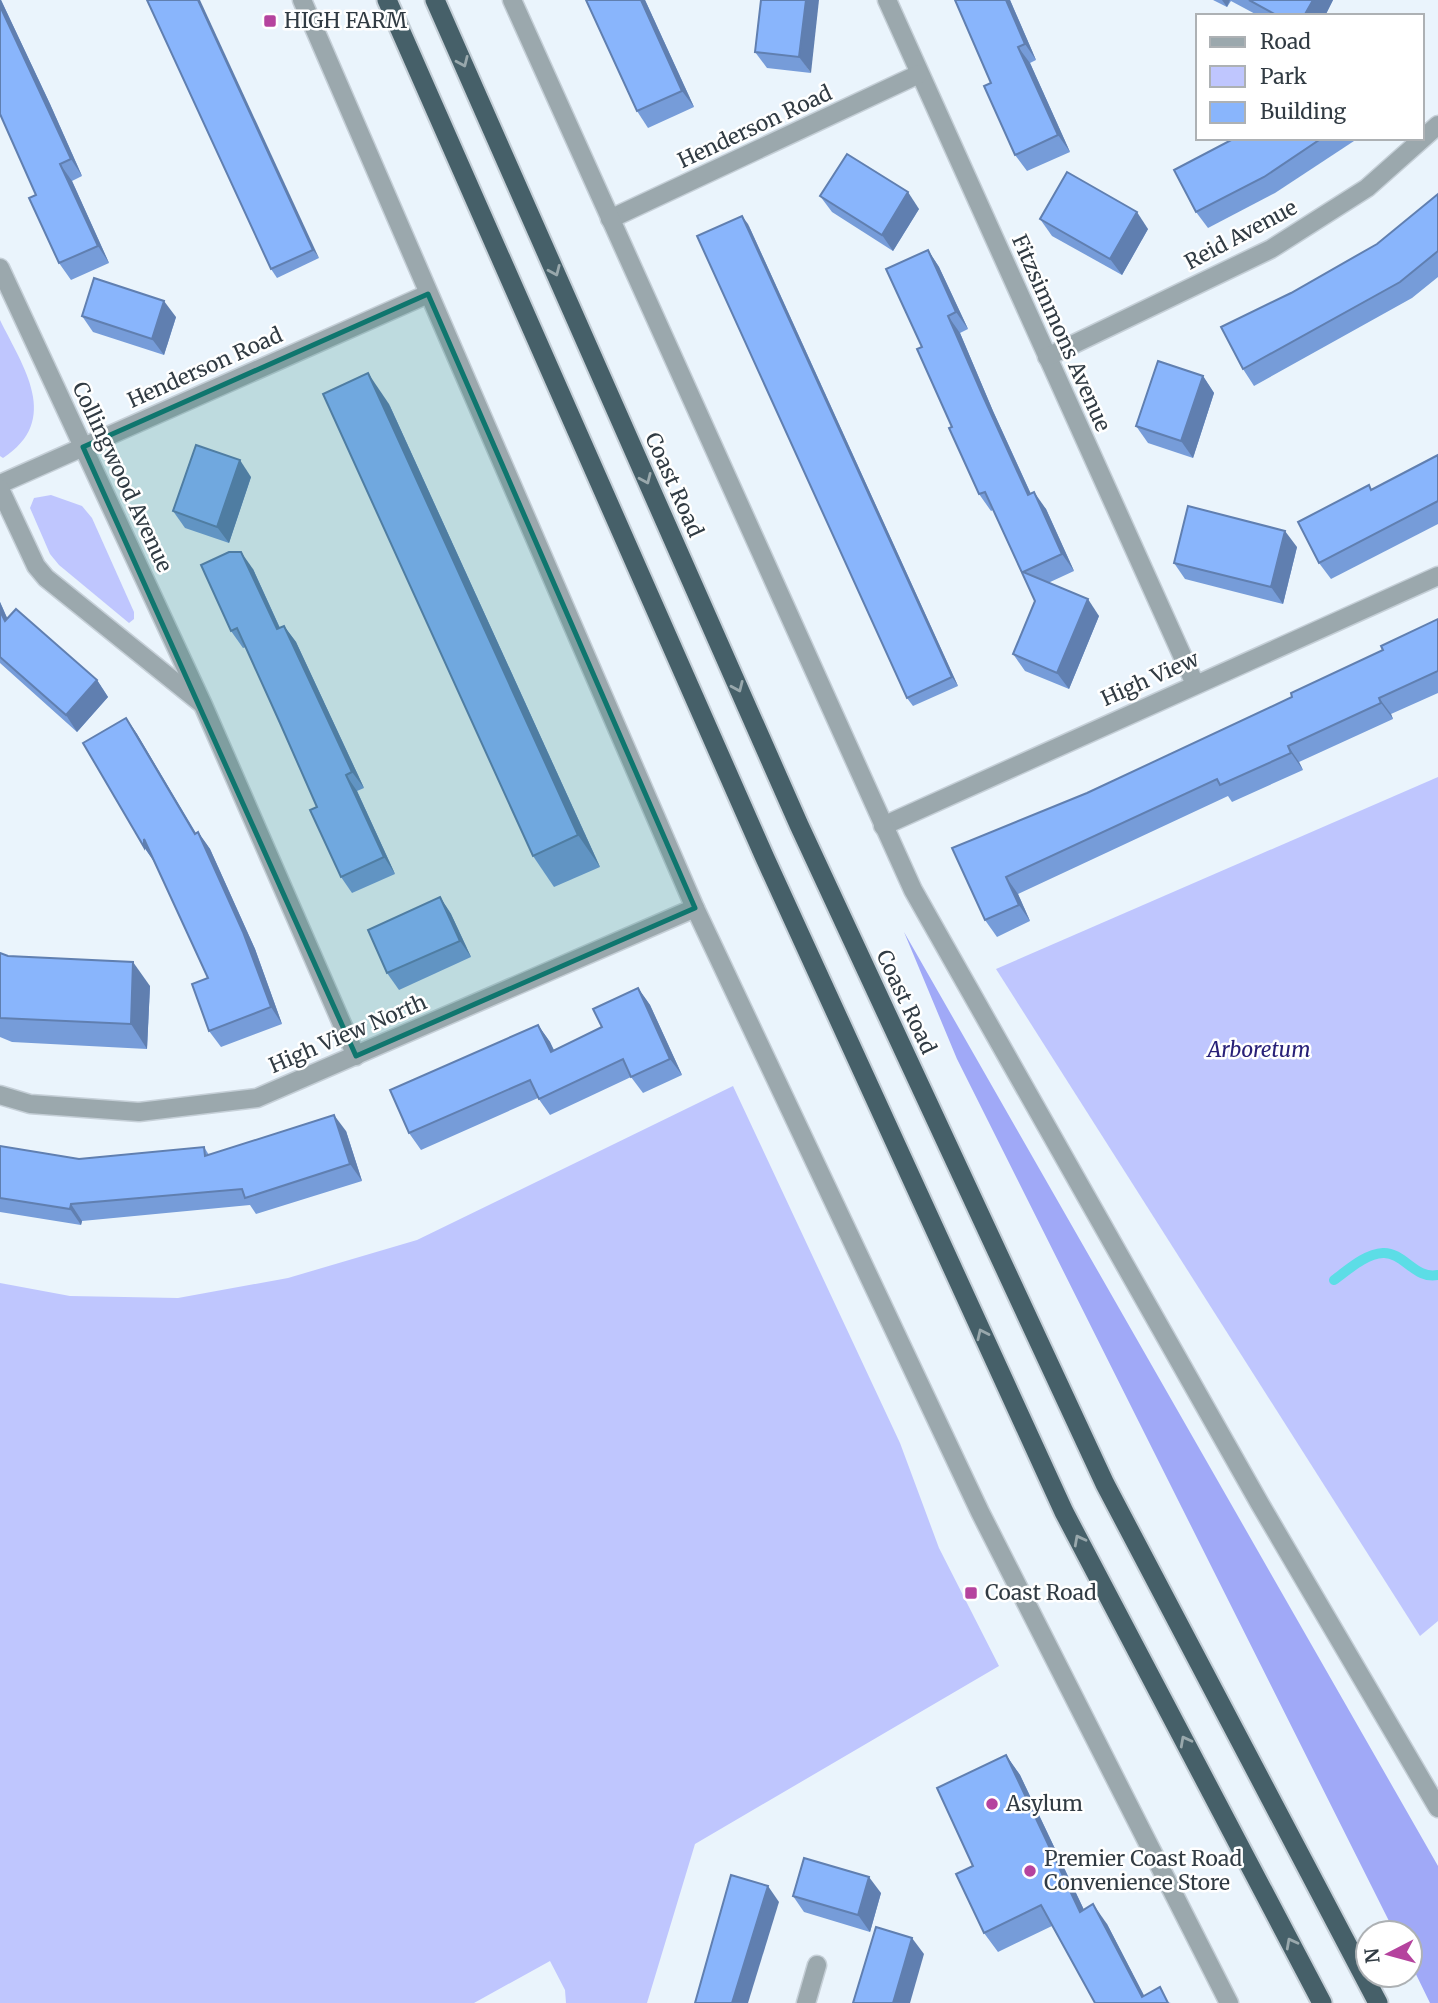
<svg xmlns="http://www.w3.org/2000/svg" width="1438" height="2003" viewBox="0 0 1438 2003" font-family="Merriweather,serif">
	<rect width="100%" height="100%" fill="#eaf4fc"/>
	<g fill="#bfc6fe">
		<path d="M0,320C23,367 62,420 3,458L0,456Z"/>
		<polygon points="51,495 82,506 92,518 134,612 134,619 129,623 59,565 50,554 30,508 34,498"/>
		<polygon points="1438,777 1438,1621 1420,1636 996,969"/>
		<polygon points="733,1086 900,1443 939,1548 999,1666 695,1844 647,2003 566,2003 565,1990 550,1961 474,2003 0,2003 0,1283 70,1296 178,1298 288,1278 417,1240"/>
	</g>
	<polygon fill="#a0a9f7" points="904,932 1438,1866 1438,2003 1430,2003 1410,1962 1410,1933 1395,1933 957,1059"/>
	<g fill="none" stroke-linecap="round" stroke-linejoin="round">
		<path stroke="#5cdde6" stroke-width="10" d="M1334,1280C1348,1270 1365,1254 1383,1253C1404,1252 1415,1280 1438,1275"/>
		<defs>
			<g id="minor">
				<polyline points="887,0 1195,684"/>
				<polyline points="610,219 919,74"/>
				<polyline points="0,268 203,705 356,1056"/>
				<polyline points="1047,357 1271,249 1367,188 1438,125"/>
				<polyline points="0,484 428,294"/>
				<polyline points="0,489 36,566 46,578 201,703"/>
				<polyline points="883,826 1438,576"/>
				<polyline points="0,1095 30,1104 139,1112 257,1098 695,908"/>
				<polyline points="806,2003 817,1965"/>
			</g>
			<g id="tertiary">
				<polyline points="302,0 695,908 980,1512 1229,2003"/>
				<polyline points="512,0 913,890 1260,1504 1438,1808"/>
			</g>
			<g id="trunk">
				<polyline points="387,0 765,858 1064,1512 1322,2003"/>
				<polyline points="435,0 799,825 1105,1484 1378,2003"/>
			</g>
		</defs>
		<use href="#minor" stroke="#c5cfd7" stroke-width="21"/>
		<use href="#tertiary" stroke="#c5cfd7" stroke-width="21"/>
		<use href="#trunk" stroke="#c5cfd7" stroke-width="23"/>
		<use href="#minor" stroke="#9ba8ad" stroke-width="18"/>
		<use href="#tertiary" stroke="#9ba8ad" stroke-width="18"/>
		<use href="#trunk" stroke="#466069" stroke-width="19"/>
	</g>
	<g fill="#769cd9">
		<polygon points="0,0 1,0 50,104 82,176 72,181 109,263 71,280 59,263 36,195"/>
		<polygon points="147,0 319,258 277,278 271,269"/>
		<polygon points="586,0 645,0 694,107 648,128 637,111"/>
		<polygon points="761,0 811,73 767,68 755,52"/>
		<polygon points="955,0 1010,0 1036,60 1030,63 1070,152 1027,171 1015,155 991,83"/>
		<polygon points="1213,0 1333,0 1325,16 1259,16 1231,1 1227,7"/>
		<polygon points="1235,138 1353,138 1354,141 1275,193 1208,228 1196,212"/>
		<polygon points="1438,194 1438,277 1412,298 1254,386 1243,369 1291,293 1377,244"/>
		<polygon points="820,196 919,209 893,251 832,212"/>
		<polygon points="1040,219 1148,229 1122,275 1052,236"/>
		<polygon points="748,224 958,686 913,706 907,698"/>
		<polygon points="928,250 939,267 968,329 960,333 993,411 1031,494 1046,509 1074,571 1048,583 1099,616 1069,689 1025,671 1013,654 1035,601 993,510 991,511 979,494 952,427 922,347"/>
		<polygon points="82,316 176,317 164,355 93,332"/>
		<polygon points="1203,376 1214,393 1193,458 1148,443 1136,426"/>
		<polygon points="389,404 600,867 554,887 533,856"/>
		<polygon points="1438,455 1438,524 1331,579 1319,563 1372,490"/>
		<polygon points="251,477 229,543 185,528 173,511"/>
		<polygon points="1297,547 1283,604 1185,579 1174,563"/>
		<polygon points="253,569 280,628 284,626 296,642 364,788 357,791 395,874 352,893 341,877 317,807 246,647 243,648 231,631"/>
		<polygon points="0,602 7,618 97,680 108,697 77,732 0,663"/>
		<polygon points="1438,619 1438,693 1391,714 1393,719 1299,762 1303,770 1232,802 1228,796 1018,894 1030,921 997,937 985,920 952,848 1087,793 1292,697 1383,650"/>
		<polygon points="126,718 137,734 196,833 198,832 210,849 255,949 282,1024 221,1047 209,1031 208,978 155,863 144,847"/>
		<polygon points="440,897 451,914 471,957 399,990 387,973"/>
		<polygon points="0,953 8,956 150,986 147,1049 12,1042 0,1037"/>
		<polygon points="638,988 650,1005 682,1075 643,1093 631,1077 550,1115 538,1098 421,1150 409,1133 538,1025 550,1042 554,1050 602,1027"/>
		<polygon points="346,1131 362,1181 256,1214 250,1205 82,1221 81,1225 0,1212 0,1146 79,1159 204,1147 209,1155"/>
		<polygon points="1006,1755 1020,1775 1084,1910 1107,1924 1144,1996 1171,2003 1095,2003 1052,1926 998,1952 984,1933 973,1866"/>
		<polygon points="881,1893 870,1932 804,1912 793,1896"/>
	</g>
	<g fill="#607fb0">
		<polygon points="0,0 1,0 50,104 82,176 71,159 0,6"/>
		<polygon points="198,0 200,0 319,258 313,250"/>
		<polygon points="641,0 645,0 694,107 682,91"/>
		<polygon points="806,0 819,0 811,73 799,57"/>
		<polygon points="1006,0 1010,0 1036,60 1025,44"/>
		<polygon points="1222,0 1230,0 1227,7"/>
		<polygon points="1313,0 1333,0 1325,16 1304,16"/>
		<polygon points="1018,47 1030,63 1070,152 1058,135"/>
		<polygon points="60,164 72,181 109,263 98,246"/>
		<polygon points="908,192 919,209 893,251 882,235"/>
		<polygon points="1137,212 1148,229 1122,275 1110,259"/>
		<polygon points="742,216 748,224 958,686 952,677"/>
		<polygon points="928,250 939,267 968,329 956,312"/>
		<polygon points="164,301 176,317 164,355 152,339"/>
		<polygon points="948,316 960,333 993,411 1039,512 1028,495 982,394"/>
		<polygon points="368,373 389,404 600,867 578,835"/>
		<polygon points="1203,376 1214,393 1193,458 1181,441"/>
		<polygon points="240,460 251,477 229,543 217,527"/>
		<polygon points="1034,492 1046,509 1074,571 1062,554"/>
		<polygon points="1285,531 1297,547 1283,604 1271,587"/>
		<polygon points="241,552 253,569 288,646 277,629"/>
		<polygon points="1088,599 1099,616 1069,689 1057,673"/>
		<polygon points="0,602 16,638 5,621 0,611"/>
		<polygon points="284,626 296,642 364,788 352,772"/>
		<polygon points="97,680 108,697 77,732 66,715"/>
		<polygon points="1379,698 1391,714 1393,719 1381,703"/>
		<polygon points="126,718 137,734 206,851 195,834"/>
		<polygon points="1288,746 1299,762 1303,770 1291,753"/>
		<polygon points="346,775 357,791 395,874 384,857"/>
		<polygon points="198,832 210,849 255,949 282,1024 271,1007"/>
		<polygon points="144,839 155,863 144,847"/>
		<polygon points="1006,877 1018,894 1030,921 1019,905"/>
		<polygon points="440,897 451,914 471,957 460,941"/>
		<polygon points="133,962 150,986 147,1049 131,1024"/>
		<polygon points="638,988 650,1005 682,1075 670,1059"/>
		<polygon points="538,1025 550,1042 562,1068 551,1052"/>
		<polygon points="334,1115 346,1131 362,1181 350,1164"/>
		<polygon points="71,1204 82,1221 81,1225 70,1209"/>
		<polygon points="1006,1755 1020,1775 1094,1931 1080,1912"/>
		<polygon points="869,1877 881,1893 870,1932 858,1915"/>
		<polygon points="768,1886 779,1902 748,2003 732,2003"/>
		<polygon points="1093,1904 1107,1924 1148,2003 1142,1997"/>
		<polygon points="912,1938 924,1954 910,2003 893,2003"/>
	</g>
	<g fill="#89b5fc" stroke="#607fb0" stroke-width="2">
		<polygon points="147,0 198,0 313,250 271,269"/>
		<polygon points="586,0 641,0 682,91 637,111"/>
		<polygon points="761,0 806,0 799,57 755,52"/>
		<polygon points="955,0 1006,0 1025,44 1018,47 1058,135 1015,155 984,86 991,83"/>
		<polygon points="1249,0 1313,0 1304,16 1278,16"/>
		<polygon points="0,6 71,159 60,164 98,246 59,263 29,198 36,195 0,114"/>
		<polygon points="1235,138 1322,138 1264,177 1196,212 1174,170"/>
		<polygon points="847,154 908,192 882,235 820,196"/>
		<polygon points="1067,172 1137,212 1110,259 1040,219"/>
		<polygon points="1438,194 1438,251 1400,282 1243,369 1221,327 1291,293 1377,244"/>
		<polygon points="742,216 952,677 907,698 697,236"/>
		<polygon points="928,250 956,312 948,316 982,394 1028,495 1034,492 1062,554 1023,572 1088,599 1057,673 1013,654 1035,601 985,492 979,494 949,428 952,427 917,349 922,347 886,269"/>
		<polygon points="94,278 164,301 152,339 82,316"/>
		<polygon points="1158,361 1203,376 1181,441 1136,426"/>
		<polygon points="368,373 578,835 533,856 323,394"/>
		<polygon points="196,445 240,460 217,527 173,511"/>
		<polygon points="1438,455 1438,501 1319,563 1298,522 1369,485 1371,490"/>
		<polygon points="1188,506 1285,531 1271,587 1174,563"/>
		<polygon points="229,552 241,552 277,629 284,626 352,772 346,775 384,857 341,877 310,810 317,807 280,723 237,628 231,631 201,565"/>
		<polygon points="16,609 97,680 66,715 0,657 0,611 5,621"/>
		<polygon points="1438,619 1438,671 1379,698 1381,703 1288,746 1291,753 1220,785 1217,779 1006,877 1019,905 985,920 952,848 1087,793 1292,697 1291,693 1383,650 1381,646"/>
		<polygon points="126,718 195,834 198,832 243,932 271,1007 209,1031 192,984 208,978 144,839 144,847 83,743"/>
		<polygon points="440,897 460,941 387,973 368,930"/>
		<polygon points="0,953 8,956 133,962 131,1024 0,1018"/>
		<polygon points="638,988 670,1059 631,1077 623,1059 539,1099 530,1080 409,1133 390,1090 538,1025 551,1052 602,1027 593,1009"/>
		<polygon points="334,1115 350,1164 245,1198 242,1189 71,1204 70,1209 0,1198 0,1146 79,1159 204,1147 205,1156"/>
		<polygon points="1006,1755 1080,1912 1093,1904 1142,1997 1160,1987 1168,2003 1095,2003 1041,1905 984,1933 956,1874 973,1866 937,1788"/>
		<polygon points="804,1858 869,1877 858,1915 793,1896"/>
		<polygon points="731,1875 768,1886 732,2003 695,2003"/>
		<polygon points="876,1927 912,1938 893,2003 853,2003"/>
	</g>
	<defs><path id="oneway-chevron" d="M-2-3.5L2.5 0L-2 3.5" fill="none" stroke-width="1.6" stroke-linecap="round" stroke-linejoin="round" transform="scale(1.75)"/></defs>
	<g stroke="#99a8ac">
		<use href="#oneway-chevron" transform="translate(463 62) rotate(66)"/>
		<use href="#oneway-chevron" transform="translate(555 271) rotate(66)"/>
		<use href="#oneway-chevron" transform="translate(646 479) rotate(66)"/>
		<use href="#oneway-chevron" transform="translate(738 687) rotate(66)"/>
		<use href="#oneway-chevron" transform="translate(982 1334) rotate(-115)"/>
		<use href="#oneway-chevron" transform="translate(1079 1540) rotate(-118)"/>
		<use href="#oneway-chevron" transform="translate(1185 1741) rotate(-118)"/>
		<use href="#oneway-chevron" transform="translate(1291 1943) rotate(-118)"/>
	</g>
	<path fill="#0f766e" fill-opacity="0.2" stroke="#0f766e" stroke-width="5" stroke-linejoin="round" d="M428,294L695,908L356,1056L83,447Z"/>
	<g fill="#b5439e" stroke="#fff" stroke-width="2.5">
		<rect x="263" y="14" width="14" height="14" rx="3.5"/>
		<rect x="964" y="1586" width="14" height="14" rx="3.5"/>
		<circle cx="992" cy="1804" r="7"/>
		<circle cx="1030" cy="1871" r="7"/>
	</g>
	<g text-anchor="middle" stroke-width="5" stroke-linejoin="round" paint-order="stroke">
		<g font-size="21" fill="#313b43" stroke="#fff" text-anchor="start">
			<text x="284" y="28">HIGH FARM</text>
			<text x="985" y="1600">Coast Road</text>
			<text x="1006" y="1811">Asylum</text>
			<text x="1044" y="1866">Premier Coast Road<tspan x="1044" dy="24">Convenience Store</tspan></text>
		</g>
		<g font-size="21" fill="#313b43" stroke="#fff">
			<text transform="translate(755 127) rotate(-25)" y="7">Henderson Road</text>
			<text transform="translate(1241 235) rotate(-28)" y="7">Reid Avenue</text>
			<text transform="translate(1061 333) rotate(66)" y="7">Fitzsimmons Avenue</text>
			<text transform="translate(205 368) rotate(-24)" y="7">Henderson Road</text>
			<text transform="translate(122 477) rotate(65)" y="7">Collingwood Avenue</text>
			<text transform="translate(674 485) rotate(66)" y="7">Coast Road</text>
			<text transform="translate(1150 679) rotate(-24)" y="7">High View</text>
			<text transform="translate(906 1002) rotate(65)" y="7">Coast Road</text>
			<text transform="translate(348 1034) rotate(-23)" y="7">High View North</text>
		</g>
		<g font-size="21" font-style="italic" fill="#282078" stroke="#fff">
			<text x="1259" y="1057">Arboretum</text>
		</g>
	</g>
	<rect x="1196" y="14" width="228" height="126" fill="#ffffff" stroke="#adb1b4" stroke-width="2"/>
	<rect x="1210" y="37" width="35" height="10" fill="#9ba8ad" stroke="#adb1b4" stroke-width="2"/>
	<text x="1260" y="49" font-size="21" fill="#313b43">Road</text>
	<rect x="1210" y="66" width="35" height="21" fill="#bfc6fe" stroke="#adb1b4" stroke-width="2"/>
	<text x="1260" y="84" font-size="21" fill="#313b43">Park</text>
	<rect x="1210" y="102" width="35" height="21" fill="#89b5fc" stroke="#adb1b4" stroke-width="2"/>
	<text x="1260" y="119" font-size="21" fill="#313b43">Building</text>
	<g transform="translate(1389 1954) rotate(264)"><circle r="33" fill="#ffffff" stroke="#adb1b4" stroke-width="2"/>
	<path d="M0-5L12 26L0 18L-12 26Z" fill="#b5439e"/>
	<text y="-10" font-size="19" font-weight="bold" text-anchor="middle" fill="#313b43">N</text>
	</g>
</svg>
